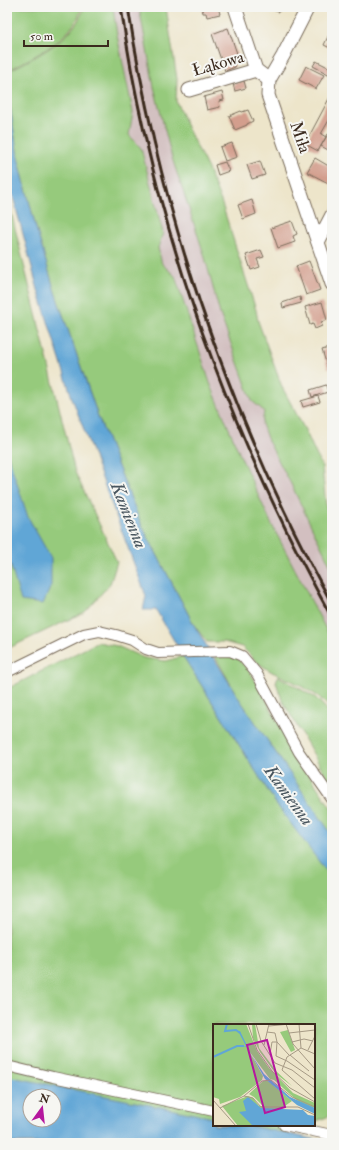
<svg xmlns="http://www.w3.org/2000/svg" width="339" height="1150" viewBox="0 0 339 1150" font-family="'IM FELL Double Pica',serif">
	<rect width="100%" height="100%" fill="#f6f6f2"/>
	<filter id="ink" filterUnits="userSpaceOnUse"><feTurbulence type="fractalNoise" baseFrequency=".025" numOctaves="2"/><feDisplacementMap in="SourceGraphic" scale="8" xChannelSelector="R" yChannelSelector="G"/><feConvolveMatrix kernelMatrix="1 2 1 2 8 2 1 2 1" color-interpolation-filters="sRGB"/></filter>
	<filter id="wash" filterUnits="userSpaceOnUse"><feTurbulence type="fractalNoise" baseFrequency=".012" numOctaves="4" result="noise"/><feDisplacementMap in="SourceGraphic" scale="16" xChannelSelector="R" yChannelSelector="G"/><feGaussianBlur stdDeviation="0.9" result="paint"/><feColorMatrix in="noise" values="0 0 0 0 0 0 0 0 0 0 0 0 0 0 0 0 0 1.4 0 .05"/><feComposite in="paint" operator="in"/></filter>
	<g filter="url(#wash)">
		<rect width="100%" height="100%" fill="#ede5ca"/>
		<polygon fill="#d2bfc0" points="113,7 139,7 154,87 172,158 204,254 220,314 252,401 264,411 262,424 268,441 291,484 332,569 332,641 271,523 240,455 210,383 175,276 162,264 157,248 163,233 141,148 129,135 133,112 117,35"/>
		<g fill="#96ca7b" stroke="#687a4c" fill-rule="evenodd">
			<path d="M7,7H82C73,40 34,56 7,71Z"/>
			<path d="M84,7H113L117,35L133,112L129,135L141,148L163,233L158,248L162,264L175,276L210,383L240,455L271,523L332,641V710L318,696L292,681L272,672L258,663L242,647L224,642H207L194,625L142,526L99,419L55,292L36,228L18,157L7,86V72C34,57 75,40 84,7Z"/>
			<polygon points="139,7 166,7 177,79 176,101 187,127 208,169 221,201 256,310 258,321 282,387 305,430 322,467 326,506 332,520 332,569 291,484 268,441 262,424 264,411 252,401 220,314 204,254 172,158 154,87"/>
			<polygon points="7,196 75,472 117,562 110,584 85,612 7,649"/>
			<path d="M98,642L117,646L144,658L166,661L183,656L277,805L332,877V1115L314,1122V1025H214V1125H307L261,1143H7V1049L10,1047L7,1046V689ZM30,1096H54V1120H30Z"/>
			<polygon points="219,653 238,659 247,668 259,686 293,751 332,809 332,835 238,697 216,658"/>
			<polygon points="278,676 316,698 332,715 332,784 322,769 282,700 276,682"/>
		</g>
		<g fill="#61a6d6" stroke="#4e687a" fill-rule="evenodd">
			<polygon points="7,86 18,157 36,228 55,292 99,419 142,526 194,625 238,697 332,835 332,879 277,805 183,656 156,610 143,610 146,596 72,398 38,290 12,193 7,174"/>
			<polygon points="7,453 28,517 51,558 51,586 43,604 21,601 7,553"/>
			<path d="M7,1076L214,1118V1125H246L323,1141L325,1143H7ZM30,1096H54V1120H30Z"/>
		</g>
		<g id="blocks">
			<g fill="#d39e8d">
				<polygon points="202,7 218,7 220,14 207,17 206,13 203,13"/>
				<polygon points="265,7 281,7 279,12 265,8"/>
				<polygon points="228,28 239,59 233,61 235,67 225,71 212,34"/>
				<polygon points="332,28 332,49 324,45"/>
				<polygon points="316,61 332,69 332,76 313,66"/>
				<polygon points="306,66 324,75 316,89 299,80"/>
				<polygon points="244,81 246,88 235,91 233,84"/>
				<polygon points="222,92 224,100 219,101 220,107 207,110 204,97"/>
				<polygon points="332,93 332,115 321,134 326,137 318,151 305,144"/>
				<polygon points="248,110 253,121 247,124 247,125 235,130 229,116 241,111 242,112"/>
				<polygon points="332,132 332,148 330,151 321,146 328,134 330,135"/>
				<polygon points="232,143 237,157 225,161 220,147"/>
				<polygon points="315,158 332,168 332,185 307,172"/>
				<polygon points="260,161 265,175 252,179 247,165"/>
				<polygon points="225,162 229,171 218,175 215,165"/>
				<polygon points="252,200 256,214 243,219 238,205"/>
				<polygon points="292,221 297,234 293,236 295,242 278,248 271,228"/>
				<polygon points="261,250 264,257 257,259 260,267 251,270 246,255"/>
				<polygon points="309,261 320,290 306,295 296,266"/>
				<polygon points="300,297 301,303 283,308 282,303"/>
				<polygon points="322,302 327,320 321,322 322,326 315,329 313,324 310,325 305,307"/>
				<polygon points="332,347 332,368 328,369 322,350"/>
				<polygon points="326,385 328,392 312,397 310,390"/>
				<polygon points="318,396 320,402 303,407 301,401"/>
			</g>
		</g>
	</g>
	<g filter="url(#ink)">
		<use href="#blocks" fill-opacity="0" stroke="#796b5a" stroke-width="1"/>
		<g fill="none" stroke-linecap="round" stroke-linejoin="round">
			<defs>
				<g id="pedestrian">
					<polyline points="7,672 84,634 99,631 116,635 132,640 146,649 158,653 230,651 242,656 257,674 299,752 332,799"/>
					<polyline points="7,1066 53,1077 214,1111"/>
					<polyline points="284,1125 332,1135"/>
				</g>
				<g id="minor">
					<polyline points="235,7 256,70 269,80"/>
					<polyline points="308,7 283,56 269,80 268,95 332,284"/>
					<polyline points="189,90 256,70"/>
					<polyline points="318,242 332,215"/>
				</g>
			</defs>
			<use href="#pedestrian" stroke="#796b5a" stroke-width="12"/>
			<use href="#minor" stroke="#796b5a" stroke-width="15"/>
			<use href="#pedestrian" stroke="#fff" stroke-width="10"/>
			<use href="#minor" stroke="#fff" stroke-width="13"/>
			<g stroke="#3b2a1e" stroke-width="3">
				<path d="M121,7C152,222 227,428 332,618"/>
				<path d="M128,7C135,52 144,97 154,141C192,303 252,458 332,604"/>
			</g>
		</g>
	</g>
	<g text-anchor="middle" stroke-width="4" stroke-linejoin="round" paint-order="stroke">
		<g font-size="17" fill="#3b2a1e" stroke="#f6f6f2">
			<text transform="translate(218 63) rotate(-16)" y="6">Łąkowa</text>
			<text transform="translate(301 137) rotate(71)" y="6">Miła</text>
		</g>
		<g font-size="18" font-style="italic" fill="#48555e" stroke="#f6f6f2">
			<text transform="translate(129 515) rotate(68)" y="6">Kamienna</text>
			<text transform="translate(289 795) rotate(54)" y="6">Kamienna</text>
		</g>
	</g>
	<g transform="translate(213 1024)">
		<rect width="102" height="102" fill="#ede5ca"/>
		<path d="M0,0H33L44,27L56,44L80,69L102,79V84L88,80L61,56L57,55L36,27L50,52L49,56L27,73L7,80L6,75L0,73ZM39,0H42L46,24L63,47L79,62L63,50L47,28L40,14ZM75,6L82,26L78,28L67,8ZM50,57H55L79,77L43,102H25L9,82L35,72L40,74L46,82H50L41,73L36,70Z" fill="#96ca7b"/>
		<path d="M25,7H27L38,30L51,50L77,73L102,84V90L84,81L52,55L34,23L30,22H33ZM35,73L48,84L90,86L95,91L102,92V102H40L26,88L33,87L30,77Z" fill="#61a6d6"/>
		<path fill="none" stroke="#61a6d6" stroke-width="2" d="M14,0L12,7L23,6L27,9M0,33L24,22H31"/>
		<path fill="none" stroke="#a69a85" stroke-width="1" d="M35,0L44,26L59,47L77,64L102,78M43,0L48,17L62,39L79,46L102,64M73,0L80,20L102,45M86,0L88,24M56,2L77,0M54,8L62,9L64,18M76,9L102,6M64,18L63,32L74,37L102,56M64,18L76,31M79,18L91,15L100,17M51,21L56,0M88,24L74,33L69,46L102,75M88,24L102,30M95,26L102,12M57,30L59,18H64M77,31L96,47M31,72L40,74L48,83H85L102,91M0,76L23,102M7,84L31,72L49,57L58,56L79,73L102,83"/>
		<path fill="#b5179e" fill-opacity="0.15" stroke="#b5179e" stroke-width="2" d="M54,16L72,83L52,89L34,21Z"/>
		<rect width="102" height="102" fill="none" stroke="#3b2a1e" stroke-width="2"/>
	</g>
	<rect width="339" height="1150" fill="none" stroke="#f6f6f2" stroke-width="24"/>
	<g transform="translate(42 1108) rotate(15)"><circle r="19" fill="#f6f6f2" stroke="#aba49d"/>
	<path d="M0-3L7 15L0 10L-7 15Z" fill="#b5179e"/>
	<text y="-6" font-size="11" font-weight="bold" text-anchor="middle" fill="#3b2a1e">N</text>
	</g>
	<path d="M24 40v6h84v-6" fill="none" stroke="#3b2a1e" stroke-width="2"/>
	<text x="30" y="40" font-size="12" fill="#3b2a1e" stroke="#f6f6f2" stroke-width="3" paint-order="stroke">50 m</text>
</svg>
